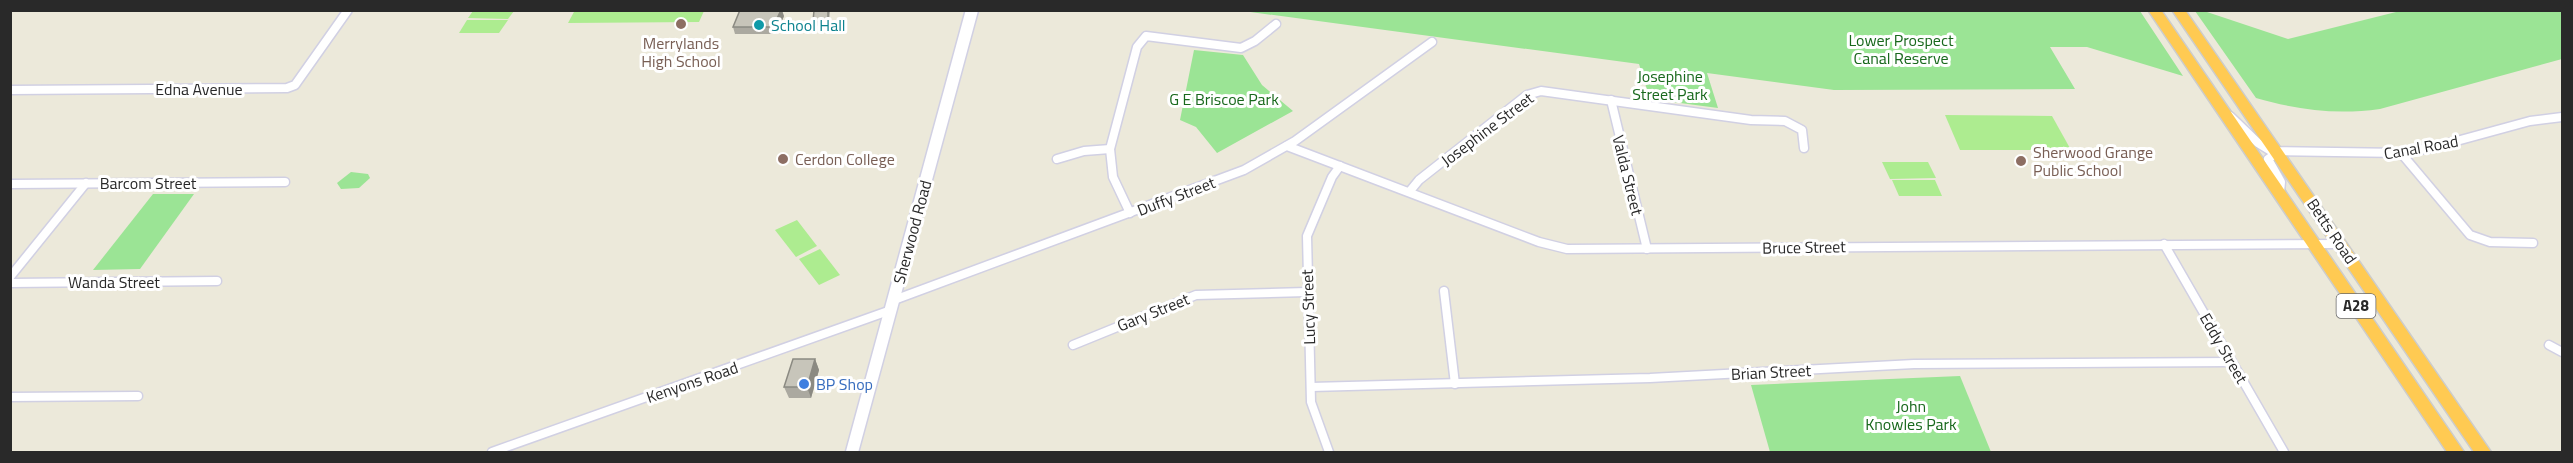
<svg xmlns="http://www.w3.org/2000/svg" width="2573" height="463" viewBox="0 0 2573 463" font-family="'Titillium Web',sans-serif">
	<rect width="100%" height="100%" fill="#ece9da"/>
	<g fill="#9be495">
		<polygon points="1243,11 2140,11 2183,76 2087,47 2050,47 2075,89 1834,90 1707,73 1718,108 1650,99 1639,64"/>
		<path d="M2195,11H2204L2288,39L2400,11H2562V59L2380,109C2336,115 2298,110 2256,98Z"/>
		<polygon points="1194,50 1243,55 1262,85 1293,111 1217,153 1196,127 1180,120"/>
		<polygon points="351,172 368,174 370,178 359,188 341,189 337,183"/>
		<polygon points="153,194 194,194 140,269 93,270"/>
		<polygon points="1960,376 1991,452 1770,452 1751,385"/>
	</g>
	<g fill="#adec90">
		<polygon points="575,10 704,10 704,11 699,22 568,23"/>
		<polygon points="473,11 473,10 514,11 508,19 468,18"/>
		<polygon points="467,20 508,20 499,33 459,33"/>
		<polygon points="1945,115 2052,116 2071,150 1960,150"/>
		<polygon points="1882,162 1928,162 1936,178 1890,179"/>
		<polygon points="1892,180 1935,180 1942,196 1899,196"/>
		<polygon points="797,220 817,246 796,257 775,230"/>
		<polygon points="820,249 840,275 819,285 799,259"/>
	</g>
	<g fill="none" stroke-linecap="round" stroke-linejoin="round">
		<defs>
			<g id="street">
				<polyline points="10,90 287,88 295,85 348,10"/>
				<polyline points="1611,100 1647,249"/>
				<polyline points="2230,116 2258,143 2271,151 2401,153 2431,148 2530,121 2562,117"/>
				<polyline points="1287,146 1539,242 1567,249 2341,244"/>
				<polyline points="2278,152 2268,159 2281,182 2280,192"/>
				<polyline points="2401,153 2470,235 2490,242 2533,243"/>
				<polyline points="1057,159 1084,151 1110,149"/>
				<polyline points="10,184 285,182"/>
				<polyline points="1410,191 1419,180 1527,95 1541,91 1751,120 1785,121 1802,130 1804,148"/>
				<polyline points="1130,213 1113,177 1110,149 1137,47 1146,36 1241,48 1255,41 1276,24"/>
				<polyline points="2164,244 2284,452"/>
				<polyline points="10,277 86,183"/>
				<polyline points="10,283 217,281"/>
				<polyline points="1444,291 1455,384"/>
				<polyline points="894,300 1244,170 1295,141 1432,42"/>
				<polyline points="1073,345 1196,295 1307,292"/>
				<polyline points="2549,345 2562,352"/>
				<polyline points="1311,387 1650,378 1914,364 2232,362"/>
				<polyline points="10,397 138,396"/>
				<polyline points="492,452 891,310"/>
				<polyline points="1329,452 1311,402 1307,236 1332,177 1340,166"/>
			</g>
			<polyline id="secondary" points="852,452 972,10"/>
			<g id="highway">
				<polygon points="2148,10 2161,10 2464,452 2447,452"/>
				<polygon points="2172,10 2185,10 2491,452 2474,452"/>
			</g>
		</defs>
		<use href="#street" stroke="#d1d0e3" stroke-width="11"/>
		<use href="#secondary" stroke="#d1d0e3" stroke-width="15"/>
		<use href="#highway" stroke="#ccc" stroke-width="3"/>
		<use href="#street" stroke="#fff" stroke-width="8"/>
		<use href="#secondary" stroke="#fff" stroke-width="12"/>
		<use href="#highway" fill="#ffca52" fill-rule="evenodd"/>
	</g>
	<g fill="#aba9a0">
		<polygon points="814,10 830,10 829,24 814,26 813,22"/>
		<polygon points="784,16 776,34 735,34 733,27"/>
		<polygon points="815,359 819,370 811,398 789,398 784,387"/>
	</g>
	<g fill="#8b8a82">
		<polygon points="781,10 782,10 784,16 776,34 773,27"/>
		<polygon points="815,359 819,370 811,398 807,387"/>
	</g>
	<g fill="#c7c5ba" stroke="#8b8a82" stroke-width="1.5">
		<polygon points="740,10 781,10 773,27 733,27"/>
		<polygon points="814,10 828,10 828,21 813,22"/>
		<polygon points="793,359 815,359 807,387 784,387"/>
	</g>
	<g fill="#8d6e63" stroke="#fff" stroke-width="2">
		<circle cx="681" cy="24" r="6"/>
		<circle cx="783" cy="159" r="6"/>
		<circle cx="2021" cy="161" r="6"/>
	</g>
	<circle fill="#0f9aa8" stroke="#fff" stroke-width="2" cx="759" cy="25" r="6"/>
	<circle fill="#3f7fe0" stroke="#fff" stroke-width="2" cx="804" cy="384" r="6"/>
	<g text-anchor="middle" stroke-width="6" stroke-linejoin="round" paint-order="stroke">
		<rect fill="#fff" stroke="#696969" stroke-width="1.5" x="2336.5" y="294" width="39" height="24" rx="4.5"/>
		<g font-size="15" font-weight="bold" fill="#292929">
			<text x="2356" y="311">A28</text>
		</g>
		<g font-size="16" fill="#0d838f" stroke="#fff" text-anchor="start">
			<text x="771" y="31">School Hall</text>
		</g>
		<g font-size="16" fill="#18681c" stroke="#fff">
			<text x="1901" y="46">Lower Prospect<tspan x="1901" dy="18">Canal Reserve</tspan></text>
			<text x="1670" y="82">Josephine<tspan x="1670" dy="18">Street Park</tspan></text>
			<text x="1224" y="105">G E Briscoe Park</text>
			<text x="1911" y="412">John<tspan x="1911" dy="18">Knowles Park</tspan></text>
		</g>
		<g font-size="16" fill="#785e54" stroke="#fff" text-anchor="start">
			<text x="681" y="49" text-anchor="middle">Merrylands<tspan x="681" dy="18">High School</tspan></text>
			<text x="2033" y="158">Sherwood Grange<tspan x="2033" dy="18">Public School</tspan></text>
			<text x="795" y="165">Cerdon College</text>
		</g>
		<g font-size="16" fill="#292929" stroke="#fff">
			<text x="199" y="95">Edna Avenue</text>
			<text transform="translate(1487 129) rotate(-37)" y="6">Josephine Street</text>
			<text transform="translate(2421 147) rotate(-10)" y="6">Canal Road</text>
			<text transform="translate(1628 175) rotate(76)" y="6">Valda Street</text>
			<text x="148" y="189">Barcom Street</text>
			<text transform="translate(1176 196) rotate(-21)" y="6">Duffy Street</text>
			<text transform="translate(2332 231) rotate(56)" y="6">Betts Road</text>
			<text transform="translate(912 232) rotate(-75)" y="6">Sherwood Road</text>
			<text transform="translate(1804 247) rotate(-1)" y="6">Bruce Street</text>
			<text x="114" y="288">Wanda Street</text>
			<text transform="translate(1308 307) rotate(-92)" y="6">Lucy Street</text>
			<text transform="translate(1153 312) rotate(-22)" y="6">Gary Street</text>
			<text transform="translate(2224 348) rotate(60)" y="6">Eddy Street</text>
			<text transform="translate(1771 372) rotate(-3)" y="6">Brian Street</text>
			<text transform="translate(692 382) rotate(-19)" y="6">Kenyons Road</text>
		</g>
		<g font-size="16" fill="#366cbe" stroke="#fff" text-anchor="start">
			<text x="816" y="390">BP Shop</text>
		</g>
	</g>
	<rect width="2573" height="463" fill="none" stroke="#292929" stroke-width="24"/>
</svg>
